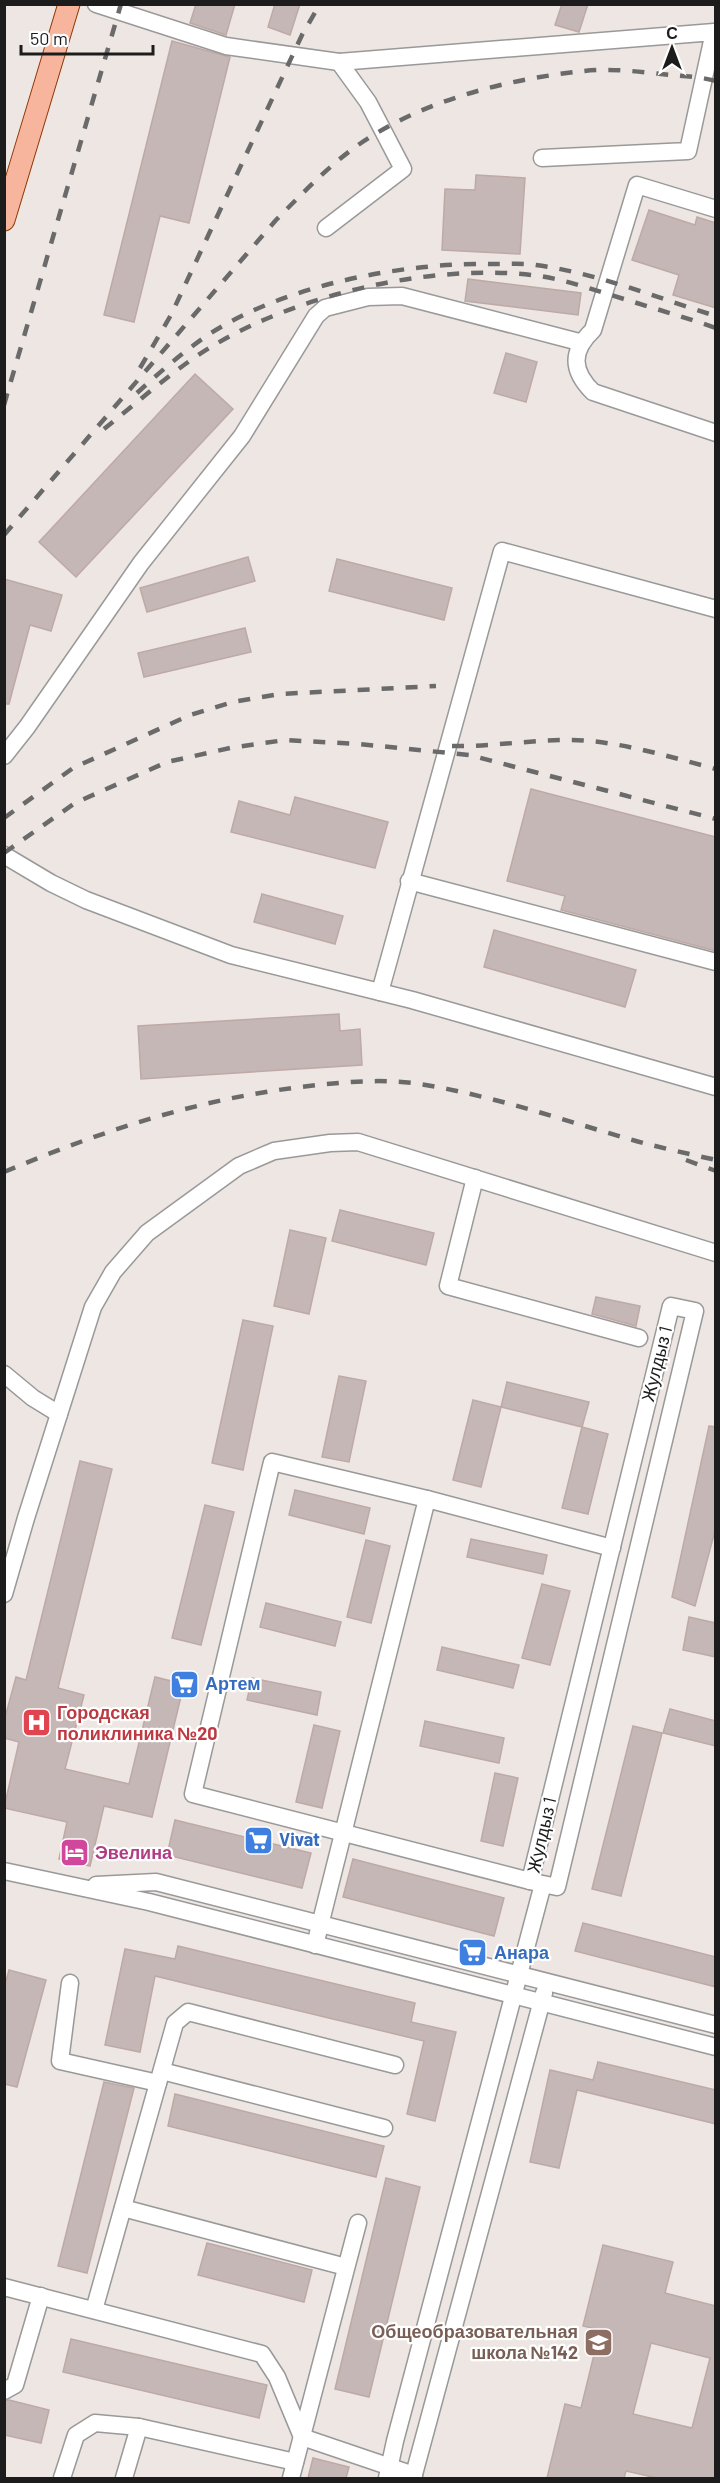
<svg xmlns="http://www.w3.org/2000/svg" width="720" height="2483" viewBox="0 0 720 2483" font-family="Barlow,sans-serif">
	<rect width="100%" height="100%" fill="#ede6e2"/>
	<g fill="#c5b7b6" stroke="#bea9a5" stroke-width="1.5" fill-rule="evenodd">
		<polygon points="196,4 235,4 226,35 190,23"/>
		<polygon points="275,4 300,4 290,35 268,27"/>
		<polygon points="562,4 588,4 579,32 555,25"/>
		<polygon points="172,41 230,57 189,223 160,216 134,322 104,315"/>
		<polygon points="476,175 525,178 520,254 442,250 445,189 475,190"/>
		<polygon points="649,210 695,225 697,217 716,223 716,308 673,295 679,275 632,260"/>
		<polygon points="468,279 581,293 578,315 465,301"/>
		<polygon points="506,353 537,362 526,402 494,393"/>
		<polygon points="195,374 233,409 76,577 39,542"/>
		<polygon points="248,557 255,581 147,612 140,588"/>
		<polygon points="337,559 452,588 444,620 329,591"/>
		<polygon points="4,579 62,595 51,631 30,625 9,704 4,704"/>
		<polygon points="245,628 251,652 144,677 138,653"/>
		<polygon points="531,789 716,837 716,951 561,910 565,896 507,881"/>
		<polygon points="295,797 388,822 375,868 231,832 239,801 290,815"/>
		<polygon points="262,894 343,916 335,944 254,922"/>
		<polygon points="494,930 636,970 625,1007 484,967"/>
		<polygon points="339,1014 340,1031 360,1029 362,1065 141,1079 138,1026"/>
		<polygon points="340,1210 434,1233 426,1265 332,1241"/>
		<polygon points="290,1230 326,1238 309,1314 274,1306"/>
		<polygon points="596,1297 640,1306 636,1326 592,1314"/>
		<polygon points="243,1320 273,1326 243,1470 212,1463"/>
		<polygon points="339,1376 366,1381 349,1462 322,1457"/>
		<polygon points="507,1382 589,1402 582,1427 501,1407"/>
		<polygon points="473,1400 501,1407 481,1487 453,1480"/>
		<polygon points="709,1426 716,1427 716,1527 695,1606 672,1597"/>
		<polygon points="582,1427 608,1434 588,1514 562,1508"/>
		<polygon points="80,1461 112,1469 58,1688 84,1695 65,1769 129,1784 155,1677 184,1684 152,1817 104,1806 90,1866 59,1859 67,1822 4,1808 19,1742 4,1738 4,1721 16,1677 26,1680"/>
		<polygon points="295,1490 370,1508 364,1534 289,1515"/>
		<polygon points="205,1505 234,1512 201,1645 172,1638"/>
		<polygon points="471,1539 547,1555 543,1574 467,1557"/>
		<polygon points="366,1540 390,1546 371,1623 347,1617"/>
		<polygon points="542,1584 570,1591 550,1665 522,1658"/>
		<polygon points="266,1603 341,1622 335,1646 260,1627"/>
		<polygon points="689,1617 716,1623 716,1657 683,1650"/>
		<polygon points="442,1647 519,1665 513,1688 437,1670"/>
		<polygon points="252,1678 321,1692 317,1715 247,1700"/>
		<polygon points="670,1709 716,1721 716,1746 663,1733"/>
		<polygon points="425,1721 504,1738 499,1763 420,1746"/>
		<polygon points="314,1725 340,1731 322,1808 296,1802"/>
		<polygon points="633,1726 662,1733 621,1896 592,1889"/>
		<polygon points="495,1773 518,1778 503,1846 481,1841"/>
		<polygon points="175,1820 311,1853 302,1888 167,1855"/>
		<polygon points="353,1859 504,1898 494,1936 343,1897"/>
		<polygon points="583,1923 716,1957 716,1987 575,1951"/>
		<polygon points="178,1946 415,2003 411,2022 456,2032 435,2121 407,2114 424,2041 155,1976 140,2052 105,2045 125,1949 175,1959"/>
		<polygon points="9,1970 46,1980 17,2087 4,2084 4,1988"/>
		<polygon points="598,2062 716,2090 716,2124 577,2090 559,2168 530,2162 550,2070 593,2080"/>
		<polygon points="104,2082 134,2088 87,2273 58,2266"/>
		<polygon points="175,2094 384,2146 376,2177 168,2126"/>
		<polygon points="386,2178 420,2187 369,2397 335,2389"/>
		<polygon points="207,2243 312,2270 304,2302 198,2275"/>
		<path d="M603,2245L673,2262L665,2293L716,2306V2478H657L626,2471L624,2478H547L565,2404L581,2408L600,2330L583,2326ZM651,2343L710,2358L692,2428L633,2414Z"/>
		<polygon points="71,2339 267,2385 259,2418 63,2372"/>
		<polygon points="9,2400 49,2410 41,2443 4,2435 4,2401"/>
		<polygon points="313,2458 349,2467 346,2478 308,2478"/>
	</g>
	<g fill="none" stroke-linecap="round" stroke-linejoin="round">
		<defs>
			<g id="minor">
				<polyline points="96,4 226,46 339,62 714,32 688,151 542,158"/>
				<path d="M716,209L637,185L593,330C571,351 571,370 593,392L716,433"/>
				<polyline points="326,228 403,169 368,102 339,62"/>
				<polyline points="4,756 27,727 141,563 242,436 316,316 325,308 368,297 402,296 579,342"/>
				<polyline points="4,855 51,883 86,900 231,955 412,1000 716,1087"/>
				<polyline points="409,881 716,962"/>
				<polyline points="380,992 502,551 716,609"/>
				<polyline points="475,1178 448,1286 639,1338"/>
				<polyline points="4,1374 33,1398 59,1414"/>
				<polyline points="427,1499 612,1548"/>
				<polyline points="4,1594 26,1518 93,1307 113,1272 147,1233 239,1166 274,1151 330,1143 358,1142 716,1253"/>
				<polyline points="4,1871 149,1902 716,2047"/>
				<polyline points="96,1885 156,1882 716,2025"/>
				<polyline points="315,1945 427,1499 272,1462 193,1794 530,1881 539,1883"/>
				<polyline points="70,1983 60,2061 158,2083"/>
				<polyline points="162,2071 384,2128"/>
				<polyline points="123,2208 346,2267"/>
				<polyline points="4,2287 262,2354 277,2377 302,2437 414,2475"/>
				<polyline points="94,2310 175,2023 188,2012 395,2065"/>
				<polyline points="4,2391 15,2385 41,2296"/>
				<polyline points="62,2478 76,2435 95,2423 139,2427 295,2462"/>
				<polyline points="124,2478 139,2427"/>
				<polyline points="291,2478 358,2223"/>
				<polyline points="387,2478 395,2441 543,1884 557,1887 695,1311 671,1306 530,1881"/>
				<polyline points="413,2478 544,1993"/>
			</g>
			<polyline id="major" points="4,220 69,4"/>
		</defs>
		<use href="#minor" stroke="#999" stroke-width="19"/>
		<use href="#major" stroke="#903805" stroke-width="23"/>
		<use href="#minor" stroke="#fff" stroke-width="16"/>
		<use href="#major" stroke="#f8b59d" stroke-width="21"/>
		<g stroke="#6a6a6a" stroke-width="4.5" stroke-dasharray="12 12" stroke-linecap="butt">
			<polyline points="140,368 171,315 302,35 320,4"/>
			<path d="M137,393C160,372 184,351 211,333C288,284 406,262 495,264C509,264 523,263 536,265C597,273 657,298 716,316"/>
			<polyline points="4,405 121,4"/>
			<path d="M104,429C138,402 179,365 216,344C303,293 432,264 532,275C559,278 585,287 611,295C646,306 681,316 716,328"/>
			<path d="M4,535L276,220C303,193 329,165 361,143C424,100 508,79 584,71C612,68 643,72 670,75C685,76 701,77 716,81"/>
			<path d="M452,746C498,747 544,737 590,741C632,745 674,758 716,769"/>
			<polyline points="4,818 73,768 190,715 233,702 280,694 436,686"/>
			<polyline points="4,853 75,803 167,762 230,748 285,740 359,744 469,755 716,819"/>
			<polyline points="686,1160 716,1171"/>
			<path d="M4,1172C104,1130 201,1098 309,1086C343,1082 378,1079 413,1083C489,1094 562,1120 636,1141C662,1148 689,1154 716,1160"/>
		</g>
	</g>
	<defs>
		<symbol id="supermarket-square" viewBox="-11 -11 22 22"><rect x="-9" y="-9" width="18" height="18" rx="4" fill="#3f7fe0" stroke="#fff"/><path d="M-6-5.5h2.5l.6 2H6L4.5 2H-2.5L-4.4-4H-6ZM-1.5 3.2a1.3 1.3 0 1 0 .1 0ZM3 3.2a1.3 1.3 0 1 0 .1 0Z" fill="#fff"/></symbol>
		<symbol id="hospital-square" viewBox="-11 -11 22 22"><rect x="-9" y="-9" width="18" height="18" rx="4" fill="#e0444e" stroke="#fff"/><path d="M-5-5h3v3.5h4V-5h3V5h-3V1.5h-4V5h-3Z" fill="#fff"/></symbol>
		<symbol id="hotel-square" viewBox="-11 -11 22 22"><rect x="-9" y="-9" width="18" height="18" rx="4" fill="#d1479c" stroke="#fff"/><path d="M-6-4.5h1.5V1H6V5H4.5V3h-9V5H-6ZM-4 0a1.8 1.8 0 1 1 3.6 0ZM.5 0V-2.5h3Q6-2.5 6 0Z" fill="#fff"/></symbol>
		<symbol id="school-square" viewBox="-11 -11 22 22"><rect x="-9" y="-9" width="18" height="18" rx="4" fill="#8d6e63" stroke="#fff"/><path d="M0-5L7-2L0 1L-7-2ZM-4 1L0 2.5L4 1V4Q0 6-4 4Z" fill="#fff"/></symbol>
	</defs>
	<g fill-rule="evenodd">
		<use href="#supermarket-square" x="168" y="1668" width="33" height="33"/>
		<use href="#hospital-square" x="20" y="1706" width="33" height="33"/>
		<use href="#supermarket-square" x="242" y="1824" width="33" height="33"/>
		<use href="#hotel-square" x="58" y="1836" width="33" height="33"/>
		<use href="#supermarket-square" x="456" y="1936" width="33" height="33"/>
		<use href="#school-square" x="582" y="2326" width="33" height="33"/>
	</g>
	<g text-anchor="middle" stroke-width="4.5" stroke-linejoin="round" paint-order="stroke">
		<g font-size="18" fill="#1c1c1c" stroke="#fff">
			<text transform="translate(657 1364) rotate(-76)" y="6">Жулдыз 1</text>
			<text transform="translate(542 1835) rotate(-77)" y="6">Жулдыз 1</text>
		</g>
		<g font-size="18" font-weight="bold" fill="#366cbe" stroke="#fff" text-anchor="start">
			<text x="205" y="1690">Артем</text>
			<text x="279" y="1846">Vivat</text>
			<text x="494" y="1959">Анара</text>
		</g>
		<g font-size="18" font-weight="bold" fill="#be3a42" stroke="#fff" text-anchor="start">
			<text x="57" y="1719">Городская<tspan x="57" dy="21">поликлиника №20</tspan></text>
		</g>
		<g font-size="18" font-weight="bold" fill="#b23c85" stroke="#fff" text-anchor="start">
			<text x="95" y="1859">Эвелина</text>
		</g>
		<g font-size="18" font-weight="bold" fill="#785e54" stroke="#fff" text-anchor="end">
			<text x="578" y="2338">Общеобразовательная<tspan x="578" dy="21">школа №142</tspan></text>
		</g>
	</g>
	<rect width="720" height="2483" fill="none" stroke="#1c1c1c" stroke-width="12"/>
	<g transform="translate(672 48)" stroke="#ffffff" stroke-width="4.5" paint-order="stroke">
	<path d="M0-4.5L10 22L0 15L-10 22Z" fill="#1c1c1c"/>
	<text y="-9" font-size="16" font-weight="bold" text-anchor="middle" fill="#1c1c1c">С</text>
	</g>
	<path d="M21 45v9h132v-9" fill="none" stroke="#1c1c1c" stroke-width="3"/>
	<text x="30" y="45" font-size="18" fill="#1c1c1c" stroke="#ffffff" stroke-width="4.5" paint-order="stroke">50 m</text>
</svg>
